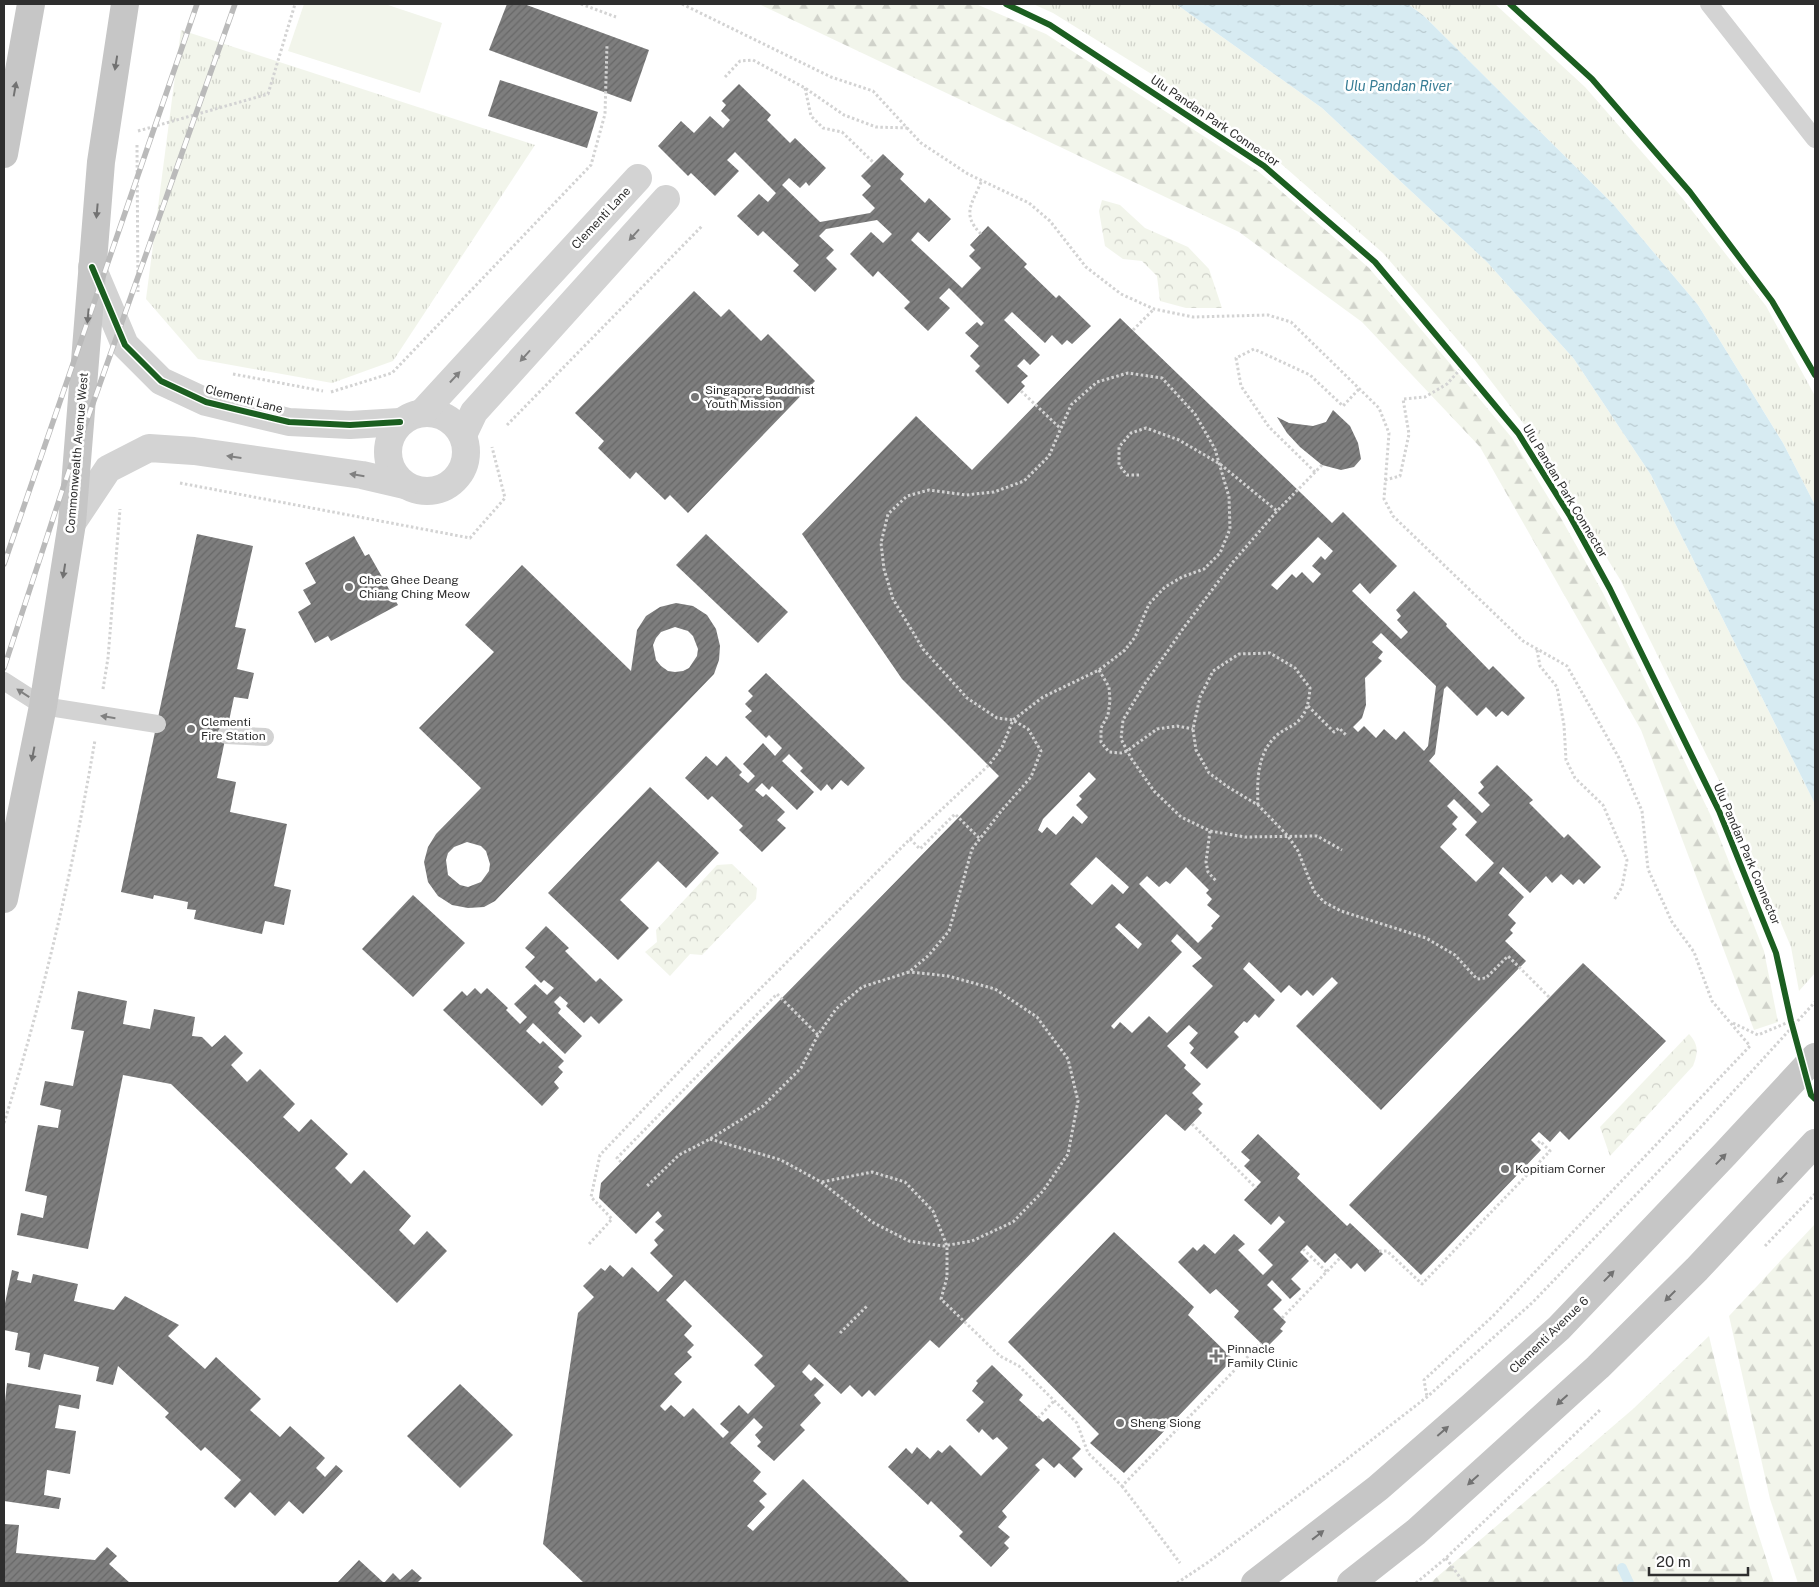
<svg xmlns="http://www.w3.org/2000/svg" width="1819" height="1587" viewBox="0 0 1819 1587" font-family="'Public Sans',sans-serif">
	<defs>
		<pattern id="grass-tufts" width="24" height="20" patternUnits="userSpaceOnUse" patternTransform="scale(1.25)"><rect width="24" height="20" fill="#f2f5eb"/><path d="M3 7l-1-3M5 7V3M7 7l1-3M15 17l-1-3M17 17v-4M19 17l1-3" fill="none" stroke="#d0d2ca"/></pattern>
		<pattern id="forest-firs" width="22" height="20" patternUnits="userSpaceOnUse" patternTransform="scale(1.25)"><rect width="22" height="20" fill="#f2f5eb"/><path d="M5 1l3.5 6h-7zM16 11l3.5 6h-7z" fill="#d0d2ca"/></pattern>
		<pattern id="park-crowns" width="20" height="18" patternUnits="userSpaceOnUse" patternTransform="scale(1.25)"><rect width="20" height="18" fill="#f2f5eb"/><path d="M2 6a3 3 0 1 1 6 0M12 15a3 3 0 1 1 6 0" fill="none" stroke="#d0d2ca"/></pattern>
		<pattern id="water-ripples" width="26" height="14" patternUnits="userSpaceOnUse" patternTransform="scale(1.25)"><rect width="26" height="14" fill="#d7ebf2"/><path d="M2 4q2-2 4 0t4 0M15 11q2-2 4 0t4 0" fill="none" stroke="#b9cad0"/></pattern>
		<pattern id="building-hatch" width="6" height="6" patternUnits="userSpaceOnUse" patternTransform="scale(1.25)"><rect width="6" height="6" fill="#7e7e7e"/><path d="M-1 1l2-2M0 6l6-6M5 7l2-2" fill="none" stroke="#686868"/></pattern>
	</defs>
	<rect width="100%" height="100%" fill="#fff"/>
	<g fill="url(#grass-tufts)">
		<polygon points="1033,4 1176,4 1322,108 1487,262 1574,359 1651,475 1815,804 1815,973 1799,991 1791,947 1731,805 1621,581 1527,428 1474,359 1383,253 1271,155 1166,83 1053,13"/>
		<polygon points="1408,4 1495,4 1585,87 1683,199 1766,306 1815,396 1815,505 1783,443 1698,305 1613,204 1424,16"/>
		<polygon points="181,30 535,145 393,361 332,383 198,359 146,299"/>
	</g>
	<g fill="url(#forest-firs)">
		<polygon points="759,4 976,4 1046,34 1259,172 1369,268 1458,373 1512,438 1562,520 1603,593 1711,816 1764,951 1778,1022 1754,1030 1641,730 1480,447 1362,322 1239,232"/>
		<polygon points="1815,1224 1815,1583 1798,1583 1770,1499 1729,1316"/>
		<polygon points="1709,1336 1750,1508 1774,1583 1430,1583 1633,1409"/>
	</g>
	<g fill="url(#park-crowns)">
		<polygon points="1102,200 1120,205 1145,228 1188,247 1209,269 1222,308 1186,308 1160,301 1157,276 1142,261 1123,259 1105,246 1099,211"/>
		<polygon points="732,864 757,888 756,899 702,955 690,954 670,976 645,952 657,942 656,930 717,865"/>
		<path d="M1689,1034C1699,1045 1698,1053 1693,1066L1610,1156L1600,1127Z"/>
	</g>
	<polygon fill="#f2f5eb" points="304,4 385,4 442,23 420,93 288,51"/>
	<polygon fill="url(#water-ripples)" points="1176,4 1408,4 1424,16 1613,204 1698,305 1783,443 1815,505 1815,804 1651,475 1574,359 1487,262 1322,108"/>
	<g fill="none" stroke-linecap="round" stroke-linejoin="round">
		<polyline stroke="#d7ebf2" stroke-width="10" points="1622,1568 1629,1583"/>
	</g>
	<g fill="url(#building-hatch)" fill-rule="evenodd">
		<polygon points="507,4 524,4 649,50 631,102 489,50"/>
		<polygon points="500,80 598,112 587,148 488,116"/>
		<polygon points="739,84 771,115 767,120 790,143 795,138 826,168 809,186 806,182 800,188 789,178 782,185 820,222 870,213 875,208 862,195 871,186 861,176 883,154 904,174 900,179 925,203 929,198 951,219 929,242 918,232 911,240 962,288 981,268 969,256 975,250 970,245 988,226 1027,264 1024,267 1056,298 1059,295 1091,326 1072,344 1067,340 1062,345 1052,335 1045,343 1012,312 1004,320 1040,355 1030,365 1024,359 1017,366 1028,376 1021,382 1025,386 1008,404 975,371 980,366 970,356 979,346 965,333 977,322 981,326 984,323 949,288 939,298 950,308 928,331 904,308 910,302 878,271 873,277 850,254 871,232 883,243 892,234 877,220 826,229 819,236 834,250 826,258 837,269 815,292 793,271 799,265 763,231 758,236 737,216 759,194 768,202 776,193 735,152 727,160 739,171 715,196 691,173 688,176 658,146 681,121 694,133 710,116 723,128 730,120 721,111 726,105 722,101"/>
		<polygon points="694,291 721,317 729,309 761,341 768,334 815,381 688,513 670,495 665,500 636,472 630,479 598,448 604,441 575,413"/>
		<path d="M1120,318L1332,523L1343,512L1397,566L1370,594L1360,583L1352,591L1401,639L1408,632L1397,620L1401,616L1396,610L1414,591L1447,624L1446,626L1489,670L1493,666L1525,698L1508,716L1502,711L1496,717L1486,707L1477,716L1447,686L1444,689L1435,754L1429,761L1482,813L1490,805L1478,793L1484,787L1480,782L1497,765L1533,800L1529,803L1564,838L1568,834L1601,867L1584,884L1579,879L1573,885L1561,874L1552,883L1546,876L1530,893L1503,867L1499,873L1524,897L1508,915L1516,923L1510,930L1513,933L1505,941L1526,961L1381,1110L1296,1026L1338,983L1332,977L1313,996L1307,990L1301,996L1289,985L1281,993L1249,962L1243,969L1275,1000L1259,1018L1255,1014L1247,1023L1244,1021L1234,1032L1239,1037L1207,1069L1190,1053L1194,1048L1189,1043L1198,1033L1189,1025L1167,1046L1186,1065L1184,1068L1201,1084L1192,1093L1203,1104L1198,1109L1202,1113L1185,1131L1166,1114L939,1348L930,1340L875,1396L869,1390L862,1397L850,1385L841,1394L809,1364L802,1372L811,1381L815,1377L824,1385L814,1395L821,1403L800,1425L805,1430L774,1461L757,1446L761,1442L755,1435L763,1427L754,1418L730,1443L761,1472L753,1481L767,1494L759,1501L765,1507L747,1526L753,1531L803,1479L910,1583H584L543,1544L578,1313L594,1297L583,1286L601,1268L605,1271L610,1265L623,1277L632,1267L658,1292L673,1276L650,1253L658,1245L654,1240L664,1230L655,1222L662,1216L658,1211L636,1234L599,1198L601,1183L999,776L902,679L802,534L916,416L972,470ZM1318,537L1333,551L1325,560L1321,556L1312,566L1321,574L1313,583L1302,572L1296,578L1292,574L1277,590L1271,585ZM1381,633L1436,686L1428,746L1424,751L1404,731L1396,740L1384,729L1376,738L1364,726L1358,732L1353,727L1362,718L1366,705L1365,678L1382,661L1378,658L1383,652L1372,642ZM1089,772L1096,779L1079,796L1082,799L1076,805L1088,817L1082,824L1073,816L1056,835L1047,827L1042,833L1038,830L1043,819ZM1454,799L1477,822L1465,835L1494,863L1476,882L1440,847L1457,829L1452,824L1458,817L1447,806ZM1096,857L1129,887L1123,894L1112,884L1092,905L1070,884ZM1186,867L1209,890L1206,893L1212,899L1207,905L1220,916L1211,926L1213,928L1198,943L1139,884L1147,876L1159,887L1166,881L1170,884ZM1119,923L1142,944L1138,949L1115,927ZM1177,934L1202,958L1192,966L1213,986L1167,1033L1149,1016L1132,1033L1120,1022L1114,1029L1111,1026L1182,952L1171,941ZM685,1280L763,1356L754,1365L775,1386L748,1414L739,1405L720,1424L729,1432L723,1438L693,1408L684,1417L671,1405L665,1411L660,1406L682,1382L674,1374L692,1357L687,1352L694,1345L684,1335L692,1326L666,1300Z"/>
		<polygon points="1333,410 1350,426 1358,443 1361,459 1354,467 1341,470 1322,465 1300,447 1287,433 1277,417 1289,423 1313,426 1326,422"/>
		<polygon points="197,534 253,546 235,627 246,629 237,669 254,673 248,699 234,697 217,778 236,782 230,812 287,824 274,886 291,890 284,925 265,921 262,934 194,919 196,910 187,909 188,902 154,895 153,899 121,892"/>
		<polygon points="706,534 788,612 758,643 676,565"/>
		<polygon points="354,536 365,556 369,554 398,605 331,641 328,636 315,643 298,612 311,604 303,590 316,583 305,563"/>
		<path d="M522,565L631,671L637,630L646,616L660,607L676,603L693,606L707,615L716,629L720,646L719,660L714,674L495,901L484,907L468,908L452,905L438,896L428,882L424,862L428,847L436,834L481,788L419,728L494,652L465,625ZM675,627L688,631L693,636L698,649L697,656L689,668L683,671L675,672L668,671L661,666L656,660L653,645L656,638L661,632ZM467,842L481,846L486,851L490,864L489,871L481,882L468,887L460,885L448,875L446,860L448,853L454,847Z"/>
		<polygon points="766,673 865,768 848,786 841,780 832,790 827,784 821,791 800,771 803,768 789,754 782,761 814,792 797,810 772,786 769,790 762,783 755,790 763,797 766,794 785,812 777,820 786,828 762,852 739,830 743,826 712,796 708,800 685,778 706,756 717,766 726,756 742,772 739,775 748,783 755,776 743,764 763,743 775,756 782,748 769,735 766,738 745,717 752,711 745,704 753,696 748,691"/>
		<polygon points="650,787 719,853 686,888 658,861 620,900 649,928 618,960 548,893"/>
		<polygon points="413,895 465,943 413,997 362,949"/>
		<polygon points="546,926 569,948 565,951 596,982 600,978 623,1000 599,1024 591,1016 584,1023 566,1006 568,1003 560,996 554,1002 561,1009 558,1013 582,1036 565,1054 533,1023 526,1031 540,1044 543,1041 564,1061 558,1067 563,1072 554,1082 559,1088 542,1106 443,1010 462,991 467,996 475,988 481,994 487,988 508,1008 506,1010 520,1024 527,1017 514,1004 535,984 547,995 554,988 544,980 541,983 525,967 535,957 525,948"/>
		<polygon points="1583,963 1666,1041 1569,1140 1560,1131 1550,1142 1539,1132 1531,1140 1541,1150 1421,1275 1349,1205"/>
		<polygon points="78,991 127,1001 123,1024 150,1029 154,1009 195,1017 192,1036 202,1037 212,1047 225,1035 243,1053 231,1065 247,1082 260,1069 295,1104 283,1117 299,1132 311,1119 348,1154 335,1168 351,1184 364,1170 411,1216 399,1230 414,1245 427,1231 447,1251 397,1303 171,1084 123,1075 88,1249 17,1235 21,1213 43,1218 47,1196 25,1191 38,1125 58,1128 61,1110 40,1105 45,1081 73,1086 84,1031 71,1029"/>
		<polygon points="1258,1134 1300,1174 1297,1178 1347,1226 1350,1223 1383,1254 1365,1272 1357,1263 1351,1269 1335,1253 1325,1263 1307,1245 1300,1252 1309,1261 1291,1279 1301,1289 1290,1299 1272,1280 1267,1285 1282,1300 1273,1309 1286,1322 1280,1329 1283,1331 1266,1348 1234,1317 1239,1311 1216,1289 1210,1294 1178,1262 1193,1247 1197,1251 1204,1244 1215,1254 1234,1234 1245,1244 1238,1250 1263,1275 1273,1265 1258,1250 1285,1222 1279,1216 1271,1225 1244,1200 1261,1182 1244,1166 1250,1160 1241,1152"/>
		<polygon points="1114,1232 1194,1307 1188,1315 1233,1359 1124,1473 1090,1443 1099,1434 1008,1342"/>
		<polygon points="12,1270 19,1272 17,1280 31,1283 33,1274 78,1284 74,1301 114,1310 125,1296 179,1325 168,1336 205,1369 216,1357 261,1399 250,1410 280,1437 290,1426 325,1458 316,1468 325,1477 336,1465 343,1471 303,1514 289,1501 275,1516 250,1492 235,1508 224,1498 241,1480 205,1447 201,1451 165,1417 169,1413 118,1366 113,1385 96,1381 99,1367 44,1354 40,1370 28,1367 30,1353 15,1350 18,1333 4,1330 4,1308"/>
		<polygon points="992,1365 1023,1395 1019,1400 1043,1422 1048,1418 1081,1449 1072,1458 1083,1469 1075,1478 1059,1463 1054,1468 1043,1458 1035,1465 1040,1470 1002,1511 1007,1517 998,1527 1010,1537 1004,1543 1009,1548 991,1567 959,1536 963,1532 931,1501 928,1505 888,1467 906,1448 912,1454 917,1447 930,1459 938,1450 942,1453 950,1445 981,1476 1008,1448 997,1437 993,1440 982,1429 979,1433 966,1420 984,1402 972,1391 978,1383 976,1381"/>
		<polygon points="7,1383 81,1395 79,1409 59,1405 55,1428 76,1431 70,1474 47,1470 44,1495 61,1498 59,1509 4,1501 4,1411"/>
		<polygon points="460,1384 513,1435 460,1488 407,1436"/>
		<polygon points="4,1524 19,1525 16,1553 95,1560 107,1547 117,1556 109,1564 130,1583 4,1583"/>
		<polygon points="359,1560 384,1583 393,1573 400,1580 412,1569 422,1578 417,1583 337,1583"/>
	</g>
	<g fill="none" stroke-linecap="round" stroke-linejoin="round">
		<g stroke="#d3d3d3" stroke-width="3" stroke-dasharray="2.5 2.5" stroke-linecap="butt">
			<polyline points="581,4 616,17"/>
			<polyline points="682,4 831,77 873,91 921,143 968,174 1029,203 1050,221 1086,267 1121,294 1154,309 1193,317 1268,315 1291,322 1379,408 1389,433 1384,499 1393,516 1523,641 1567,666 1619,758 1642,811 1648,869 1672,922 1694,952 1712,1001 1750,1046 1493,1316 1424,1380 1427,1397"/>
			<polyline points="725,77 740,61 753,60 805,88 844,115 876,127 907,128"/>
			<polyline points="805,88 811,116 823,128 842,132 874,163"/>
			<polyline points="138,131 268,94 295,4"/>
			<polyline points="137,145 138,292"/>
			<path d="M981,234C961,214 972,204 982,180"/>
			<polyline points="1133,330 1154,309"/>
			<polyline points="233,374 323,391"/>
			<polyline points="1021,391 1061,429"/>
			<polyline points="331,392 392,373 591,165 605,114 607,45"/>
			<polyline points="507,425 703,225"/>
			<polyline points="1322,465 1277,511 1233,562 1185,626 1144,685 1123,720 1121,739 1131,758 1154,791 1181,817 1210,831 1245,837 1317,836 1342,850"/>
			<polyline points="1315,472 1269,427 1241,386 1236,358 1254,349 1310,375 1343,406 1359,389"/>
			<polyline points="1139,475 1127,475 1119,465 1119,447 1131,433 1146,428 1179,440 1220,464 1277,511"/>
			<polyline points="1385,480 1400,476 1409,434 1403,399 1425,397 1447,384 1463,366"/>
			<polyline points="180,483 470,538 505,498 492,447"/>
			<polyline points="1537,650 1540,666 1557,687 1564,725 1566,760 1575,778 1603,805 1627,860 1622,887 1614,900"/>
			<polyline points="1099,670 1109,687 1110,701 1108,715 1101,728 1101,742 1109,752 1121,753 1127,751 1157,729 1177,726 1193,729"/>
			<polyline points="103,689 108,658 120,509"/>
			<polyline points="1308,706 1334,732 1339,728 1346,735"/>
			<path d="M1258,805C1257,780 1257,754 1276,736C1282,730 1290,728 1296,723C1307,714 1309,701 1310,688L1295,668L1270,653L1239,654L1213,671L1200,697L1193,729L1196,750L1209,773L1228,787L1258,805L1288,836L1298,851L1314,891L1324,902L1341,911L1426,938L1455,955L1477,979L1486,978L1508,956L1549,997"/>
			<polyline points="1210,831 1206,862 1208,872 1217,882"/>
			<polyline points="910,839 920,849 955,814 979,838"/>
			<polyline points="1733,1023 1758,1035 1791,1021"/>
			<path d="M4,1123C43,998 73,870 95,740"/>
			<polyline points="1192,1124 1256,1188"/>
			<polyline points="710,1139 781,1160 821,1182 872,1222 909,1241 943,1246 972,1241 1013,1222 1043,1191 1068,1154 1078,1101 1068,1059 1037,1017 995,989 948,976 909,972"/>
			<polyline points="621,1162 617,1158 777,994 818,1035"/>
			<polyline points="822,1182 872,1172 905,1182 933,1211 947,1246 947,1277 941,1299 1000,1356 1019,1366 1077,1423 1088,1453 1122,1486 1261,1343"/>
			<polyline points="589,1244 612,1219 591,1197 600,1155 710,1039 910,839 989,765 1002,747 1013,720 1043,697 1099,670 1125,650 1135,637 1149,604 1165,587 1182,577 1204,569 1220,553 1230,529 1229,497 1215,449 1195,414 1162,378 1128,373 1097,382 1071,405 1049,456 1024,481 994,492 966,495 929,490 907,496 888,514 881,543 884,569 893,599 923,649 967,698 997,718 1013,720 1028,729 1041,751 1031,777 1002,810 972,849 949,931 929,955 909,972 862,987 836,1009 818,1035 801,1068 763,1106 710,1139 679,1155 646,1187"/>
			<polyline points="1765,1246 1815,1194"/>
			<polyline points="1303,1249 1327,1272"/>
			<polyline points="1379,1251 1387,1251 1422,1284 1550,1151 1540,1141 1536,1145"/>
			<polyline points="1282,1318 1340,1258"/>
			<polyline points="840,1333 868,1305"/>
			<polyline points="1038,1418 1054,1401"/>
			<polyline points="1122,1486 1180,1563"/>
			<polyline points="1446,1558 1464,1583"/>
			<polyline points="1177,1583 1207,1563 1338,1466 1427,1397 1533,1302 1700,1128 1815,1002"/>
			<polyline points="1416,1583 1446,1558 1601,1409"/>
		</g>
		<g stroke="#d3d3d3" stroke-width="18">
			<polyline points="1709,4 1815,139"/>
			<polyline points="4,681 43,706 157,724"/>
			<polyline points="226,735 265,737"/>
		</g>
		<g stroke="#d3d3d3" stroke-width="28">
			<polyline points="92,267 125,345 161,381 206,402 289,422 350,425 400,422"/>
			<circle cx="427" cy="452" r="39"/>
			<polyline points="422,413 638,178"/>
			<polyline points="463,435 474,412 666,199"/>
			<polyline points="72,523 108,469 149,448 194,451 362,475 405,485"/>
		</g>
		<g stroke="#c6c6c6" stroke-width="28">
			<polyline points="4,154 31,4"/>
			<polyline points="4,899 43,706 72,523 101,162 125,4"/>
			<polyline points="1255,1583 1378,1488 1472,1406 1559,1328 1725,1154 1815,1057"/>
			<polyline points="1351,1583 1416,1532 1598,1367 1697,1269 1815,1143"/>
		</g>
		<defs>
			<g id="rail">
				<polyline points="4,564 197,4"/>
				<polyline points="4,668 65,482 235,4"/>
			</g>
		</defs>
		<use href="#rail" stroke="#bababa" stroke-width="5.5"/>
		<use href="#rail" stroke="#fff" stroke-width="4" stroke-dasharray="11" stroke-linecap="butt"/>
		<defs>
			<g id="cycleway">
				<polyline points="1006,4 1050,25 1264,166 1375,262 1518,433 1570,516 1610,589 1719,811 1776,953 1791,1021 1811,1095 1815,1099"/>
				<polyline points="1510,4 1592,79 1690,192 1772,301 1815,375"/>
				<polyline points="92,267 125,345 161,381 206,402 289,422 350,425 400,422"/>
			</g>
		</defs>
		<use href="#cycleway" stroke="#fff" stroke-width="9"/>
		<use href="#cycleway" stroke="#1b5e20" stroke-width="6"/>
	</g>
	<defs><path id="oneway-solid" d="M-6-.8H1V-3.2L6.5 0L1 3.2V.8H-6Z" transform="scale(1.25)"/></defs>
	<g fill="#727272">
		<use href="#oneway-solid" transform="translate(116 63) rotate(99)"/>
		<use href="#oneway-solid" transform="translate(15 89) rotate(-80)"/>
		<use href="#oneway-solid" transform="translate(97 211) rotate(95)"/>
		<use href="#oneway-solid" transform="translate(88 316) rotate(95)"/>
		<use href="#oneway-solid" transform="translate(64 571) rotate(99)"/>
		<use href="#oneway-solid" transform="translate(33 754) rotate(101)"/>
		<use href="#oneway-solid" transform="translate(1721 1159) rotate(-46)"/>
		<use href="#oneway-solid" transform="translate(1782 1178) rotate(133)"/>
		<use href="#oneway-solid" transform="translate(1609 1276) rotate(-46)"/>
		<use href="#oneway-solid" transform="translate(1670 1296) rotate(135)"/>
		<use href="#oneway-solid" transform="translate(1562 1400) rotate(138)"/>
		<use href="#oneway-solid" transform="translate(1443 1431) rotate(-41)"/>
		<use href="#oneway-solid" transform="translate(1473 1480) rotate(138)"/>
		<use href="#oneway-solid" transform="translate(1318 1535) rotate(-38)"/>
	</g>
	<g fill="#808080">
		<use href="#oneway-solid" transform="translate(634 235) rotate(132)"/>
		<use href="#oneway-solid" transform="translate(525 356) rotate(132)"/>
		<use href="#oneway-solid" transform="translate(455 377) rotate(-47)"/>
		<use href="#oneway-solid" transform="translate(234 457) rotate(-172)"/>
		<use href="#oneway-solid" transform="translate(357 475) rotate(-171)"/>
		<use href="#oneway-solid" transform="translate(23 693) rotate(-147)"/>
		<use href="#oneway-solid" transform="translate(108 717) rotate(-171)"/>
	</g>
	<g fill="#777" stroke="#fff" stroke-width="2">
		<circle cx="695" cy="397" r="5"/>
		<circle cx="349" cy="587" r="5"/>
		<circle cx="191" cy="729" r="5"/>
		<circle cx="1505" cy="1169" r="5"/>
		<path d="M1213.5 1348.5h5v5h5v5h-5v5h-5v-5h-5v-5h5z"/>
		<circle cx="1120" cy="1423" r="5"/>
	</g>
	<g text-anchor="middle" stroke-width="5" stroke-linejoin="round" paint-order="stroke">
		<g font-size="12" fill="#2e2e2e" stroke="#fff">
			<text transform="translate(1215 121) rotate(34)" y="4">Ulu Pandan Park Connector</text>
			<text transform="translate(601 218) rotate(-47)" y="4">Clementi Lane</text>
			<text transform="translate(244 399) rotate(15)" y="4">Clementi Lane</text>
			<text transform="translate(77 453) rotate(-85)" y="4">Commonwealth Avenue West</text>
			<text transform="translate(1565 491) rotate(59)" y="4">Ulu Pandan Park Connector</text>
			<text transform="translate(1747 854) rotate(67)" y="4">Ulu Pandan Park Connector</text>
			<text transform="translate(1549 1335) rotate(-44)" y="4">Clementi Avenue 6</text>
		</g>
		<g font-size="12" fill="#2e2e2e" stroke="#fff" text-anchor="start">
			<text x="705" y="394">Singapore Buddhist<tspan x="705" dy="14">Youth Mission</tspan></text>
			<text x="359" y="584">Chee Ghee Deang<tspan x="359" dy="14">Chiang Ching Meow</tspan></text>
			<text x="201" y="726">Clementi<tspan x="201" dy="14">Fire Station</tspan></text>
			<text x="1515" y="1173">Kopitiam Corner</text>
			<text x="1227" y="1353">Pinnacle<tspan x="1227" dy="14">Family Clinic</tspan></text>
			<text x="1130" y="1427">Sheng Siong</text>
		</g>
		<g font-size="14" font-style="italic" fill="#377d95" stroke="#fff">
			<text x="1398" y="91">Ulu Pandan River</text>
		</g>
	</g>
	<rect width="1819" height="1587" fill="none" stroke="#2e2e2e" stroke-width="10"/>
	<path d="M1649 1567v8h99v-8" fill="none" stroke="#2e2e2e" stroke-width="2.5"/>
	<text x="1656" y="1567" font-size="15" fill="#2e2e2e" stroke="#ffffff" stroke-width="4" paint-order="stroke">20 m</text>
</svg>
